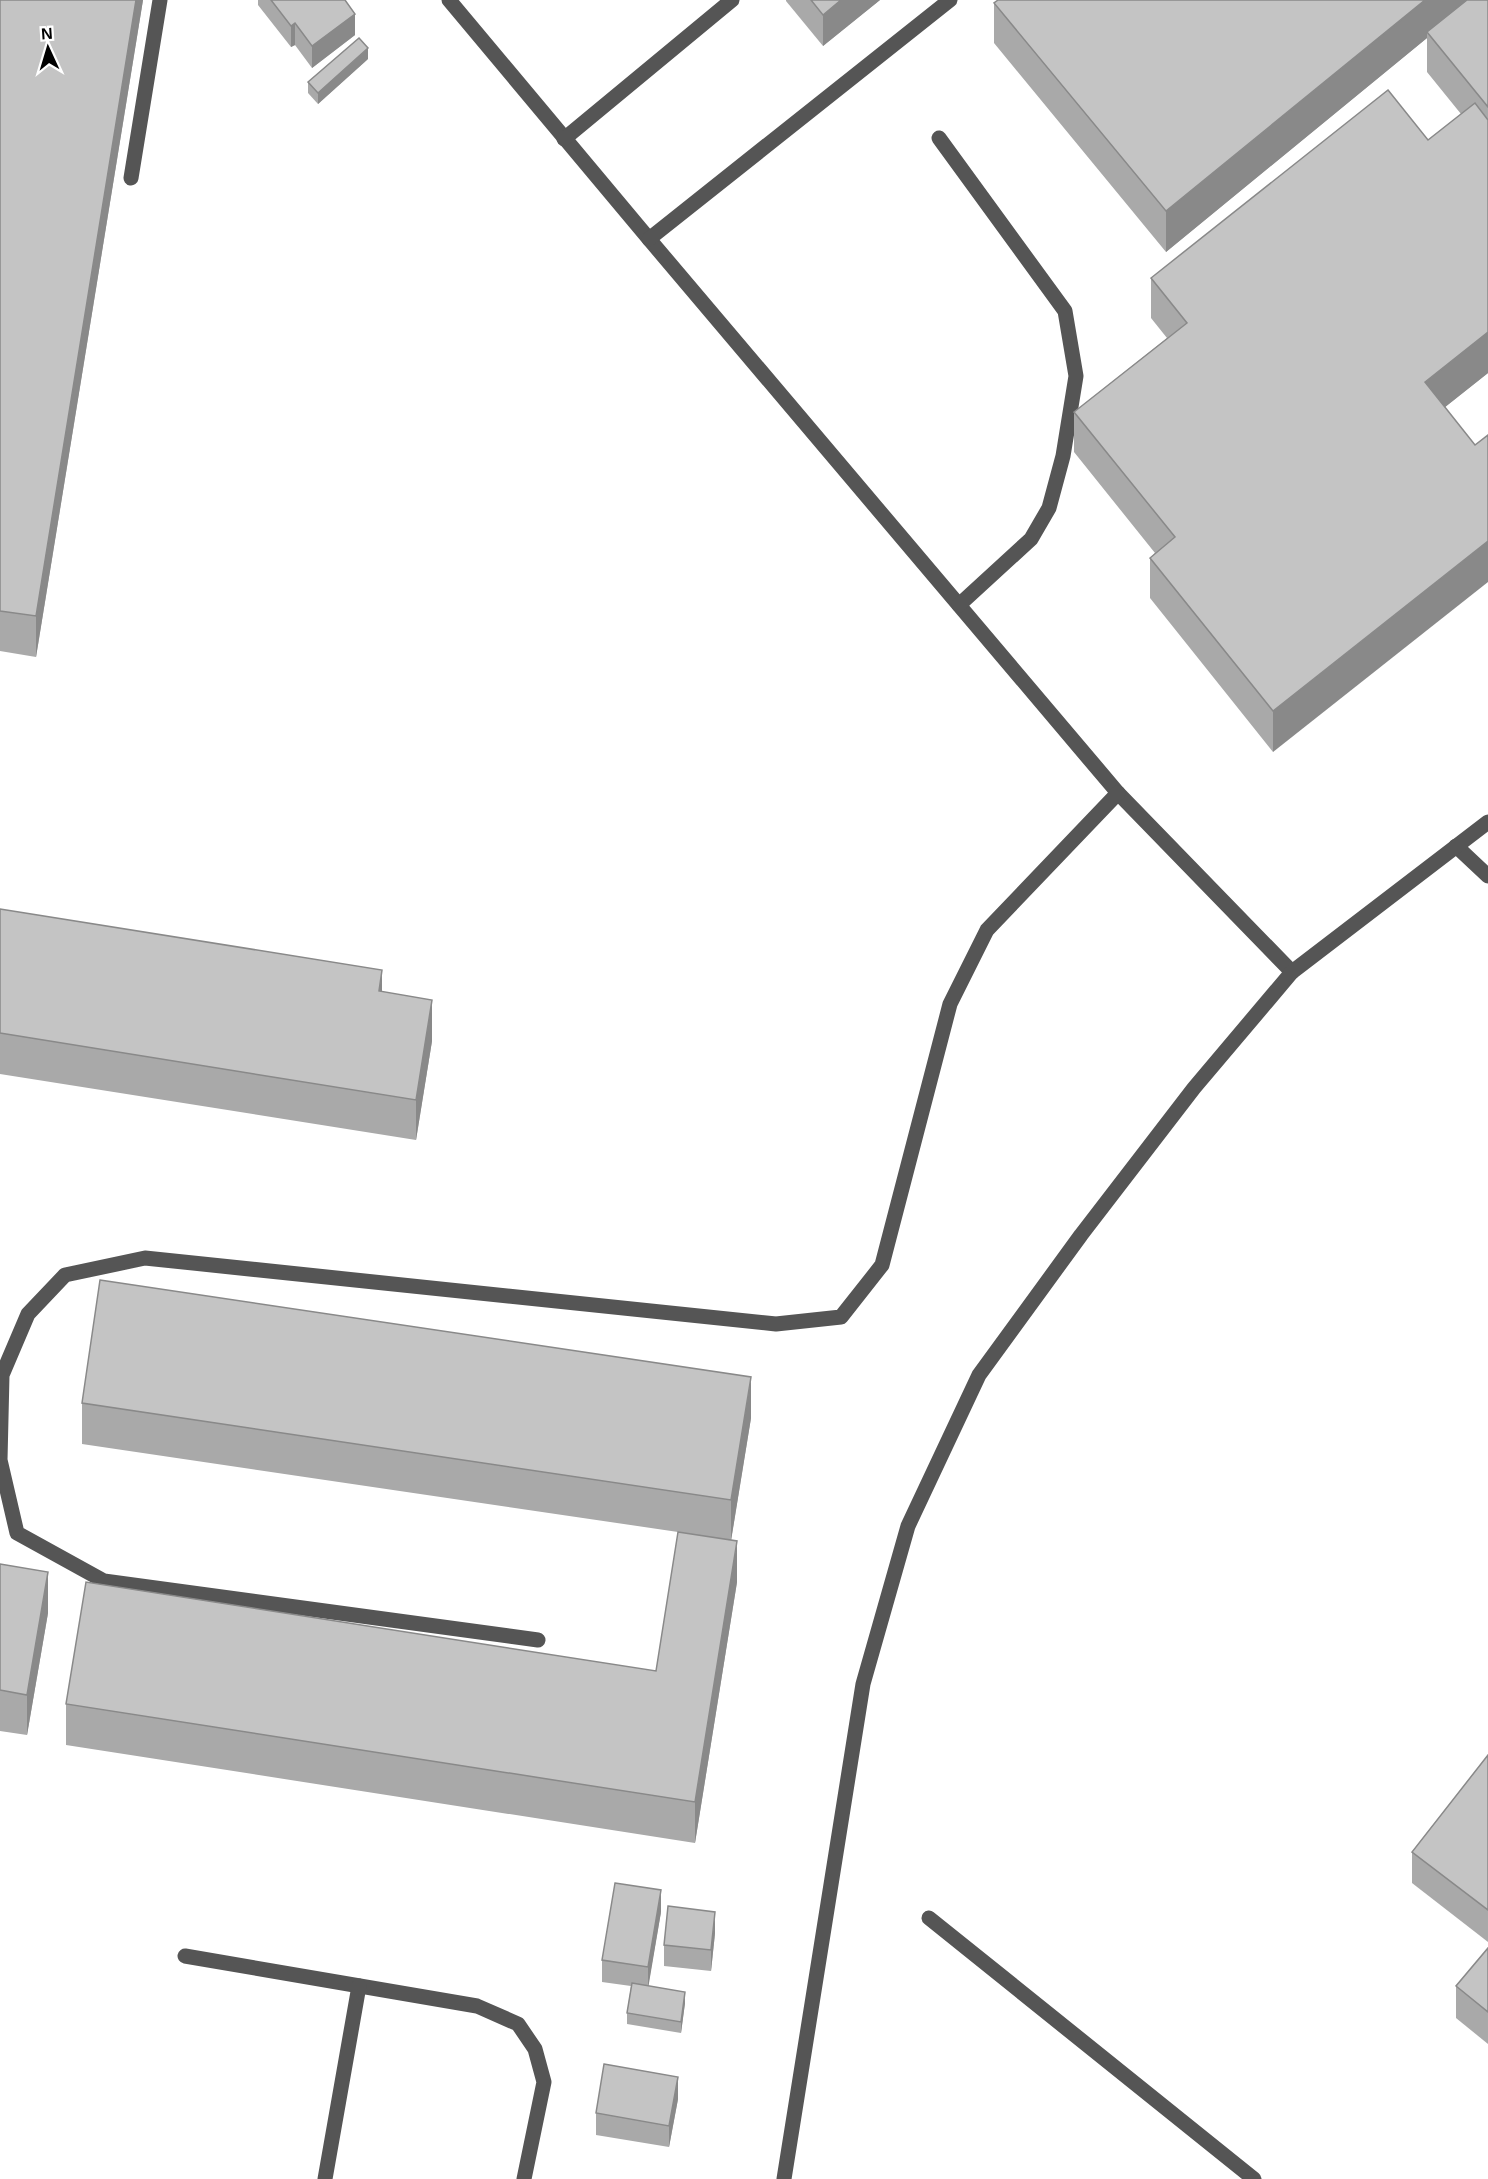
<svg xmlns="http://www.w3.org/2000/svg" width="1488" height="2179" viewBox="0 0 1488 2179" font-family="Helvetica,sans-serif">
	<rect width="100%" height="100%" fill="#fff"/>
	<g fill="none" stroke-linecap="round" stroke-linejoin="round">
		<g stroke="#555" stroke-width="15">
			<polyline points="449,0 649,239 1118,793 1292,972"/>
			<polyline points="939,138 1065,311 1076,376 1063,456 1049,508 1031,539 959,605"/>
			<polyline points="564,139 732,0"/>
			<polyline points="131,178 160,0"/>
			<polyline points="649,239 950,0"/>
			<polyline points="1456,846 1488,876"/>
			<polyline points="538,1640 104,1581 17,1533 0,1460 2,1375 28,1314 65,1275 145,1258 776,1324 841,1317 882,1265 950,1004 987,930 1118,793"/>
			<polyline points="929,1918 1254,2179"/>
			<polyline points="185,1956 477,2006 518,2024 535,2049 544,2082 524,2179"/>
			<polyline points="325,2179 359,1986"/>
			<polyline points="784,2179 863,1684 908,1526 979,1375 1081,1235 1194,1088 1292,972 1488,822"/>
		</g>
	</g>
	<g fill="#a9a9a9">
		<polygon points="0,0 143,0 36,657 0,651"/>
		<polygon points="258,0 345,0 355,35 312,68 295,45 291,47 258,5"/>
		<polygon points="786,0 880,0 823,46 786,1"/>
		<polygon points="1488,0 1488,373 1445,407 1273,752 1150,598 1150,558 1155,553 1074,452 1074,412 1167,338 1151,318 1151,278 1428,140 1461,114 1427,72 1427,38 1166,252 994,43 994,3"/>
		<polygon points="368,59 318,104 308,93 308,82"/>
		<polygon points="0,909 382,992 432,1041 416,1140 0,1074"/>
		<polygon points="82,1403 751,1418 731,1540 737,1582 695,1843 66,1745 66,1704 656,1671 678,1532 82,1444"/>
		<polygon points="0,1564 48,1613 27,1735 0,1731"/>
		<polygon points="1488,1755 1488,1942 1412,1883 1412,1852"/>
		<polygon points="661,1912 648,1986 685,2003 681,2033 627,2024 627,2013 631,1986 602,1982 602,1960"/>
		<polygon points="715,1933 711,1971 664,1966 664,1945"/>
		<polygon points="1488,1948 1488,2044 1456,2018 1456,1986"/>
		<polygon points="678,2099 669,2147 596,2135 596,2113"/>
	</g>
	<g fill="#898989">
		<polygon points="136,0 143,0 36,657 36,616"/>
		<polygon points="841,0 880,0 823,46 823,15"/>
		<polygon points="1425,0 1474,0 1427,32 1427,38 1166,252 1166,211"/>
		<polygon points="355,14 355,35 312,68 312,46"/>
		<polygon points="295,23 295,45 291,47 291,26"/>
		<polygon points="368,48 368,59 318,104 318,93"/>
		<polygon points="1488,332 1488,373 1425,423 1425,382"/>
		<polygon points="1488,541 1488,582 1273,752 1273,711"/>
		<polygon points="382,970 382,1011 379,991"/>
		<polygon points="432,1000 432,1041 416,1140 416,1100"/>
		<polygon points="751,1377 751,1418 731,1541 731,1500"/>
		<polygon points="737,1541 737,1582 695,1843 695,1802"/>
		<polygon points="48,1572 48,1613 27,1735 27,1695"/>
		<polygon points="661,1890 661,1912 648,1989 648,1967"/>
		<polygon points="715,1912 715,1933 711,1971 711,1950"/>
		<polygon points="685,1992 685,2003 681,2033 681,2022"/>
		<polygon points="678,2077 678,2099 669,2147 669,2126"/>
	</g>
	<g fill="#c4c4c4" stroke="#898989" stroke-width="1.5">
		<polygon points="0,0 136,0 36,616 0,611"/>
		<polygon points="271,0 345,0 355,14 312,46 295,23 291,26"/>
		<polygon points="811,0 841,0 823,15"/>
		<polygon points="998,0 1425,0 1166,211 994,3"/>
		<polygon points="1467,0 1488,0 1488,107 1427,32"/>
		<polygon points="359,38 368,48 318,93 308,82"/>
		<polygon points="1388,90 1428,140 1475,103 1488,120 1488,332 1425,382 1475,445 1488,435 1488,541 1273,711 1150,558 1175,537 1074,412 1187,323 1151,278"/>
		<polygon points="0,909 382,970 379,991 432,1000 416,1100 0,1033"/>
		<polygon points="100,1280 751,1377 731,1500 82,1403"/>
		<polygon points="678,1532 737,1541 695,1802 66,1704 86,1582 656,1671"/>
		<polygon points="0,1564 48,1572 27,1695 0,1690"/>
		<polygon points="1488,1755 1488,1910 1412,1852"/>
		<polygon points="615,1883 661,1890 648,1967 602,1960"/>
		<polygon points="668,1906 715,1912 711,1950 664,1945"/>
		<polygon points="1488,1948 1488,2012 1456,1986"/>
		<polygon points="632,1983 685,1992 681,2022 627,2013"/>
		<polygon points="604,2064 678,2077 669,2126 596,2113"/>
	</g>
	<g transform="translate(48 48) rotate(356)" stroke="#ffffff" stroke-width="4.5" paint-order="stroke">
	<path d="M0-4.5L10 22L0 15L-10 22Z" fill="#000000"/>
	<text y="-9" font-size="16" font-weight="bold" text-anchor="middle" fill="#000000">N</text>
	</g>
</svg>
